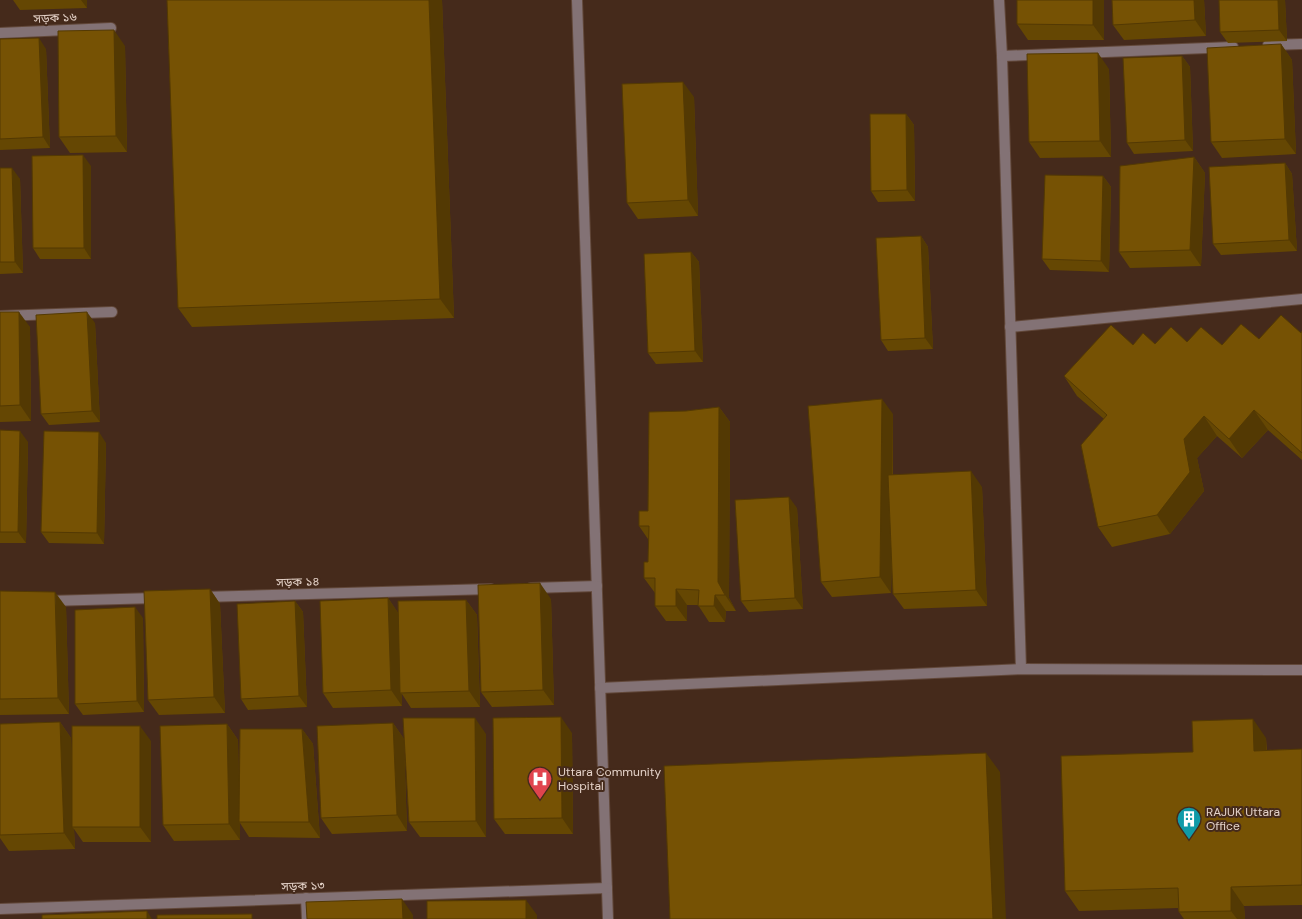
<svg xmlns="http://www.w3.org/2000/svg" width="1302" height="919" viewBox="0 0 1302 919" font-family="'DM Sans','Noto Sans Bengali',sans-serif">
	<rect width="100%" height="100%" fill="#452a1b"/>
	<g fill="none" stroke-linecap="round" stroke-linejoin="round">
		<defs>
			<g id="street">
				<polyline points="577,0 608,919"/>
				<polyline points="999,0 1002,56 1021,669"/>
				<polyline points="0,33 111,28"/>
				<polyline points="1268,45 1301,44"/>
				<polyline points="1002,56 1233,47"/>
				<polyline points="0,316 112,312"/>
				<polyline points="1010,327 1302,299"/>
				<polyline points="531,588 597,586"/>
				<polyline points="203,597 491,589"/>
				<polyline points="48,601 156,598"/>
				<polyline points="600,688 1021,669 1302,670"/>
				<polyline points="306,898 307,919"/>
				<polyline points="0,909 607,888"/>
			</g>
		</defs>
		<use href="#street" stroke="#62483a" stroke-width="12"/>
		<use href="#street" stroke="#837275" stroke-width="10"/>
	</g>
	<g fill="#654703">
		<polygon points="13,0 87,0 87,8 20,10"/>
		<polygon points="167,0 442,0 454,318 192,327 178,308"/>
		<polygon points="1104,0 1104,40 1028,40 1017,24"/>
		<polygon points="1204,0 1206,36 1124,40 1113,25"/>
		<polygon points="1285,0 1287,41 1228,43 1220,32"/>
		<polygon points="0,39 46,49 50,148 0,150"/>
		<polygon points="1281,44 1292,60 1296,154 1222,158 1211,142"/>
		<polygon points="125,46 127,152 70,153 59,137"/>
		<polygon points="1182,56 1190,67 1193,151 1134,154 1127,143"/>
		<polygon points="1109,69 1111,157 1040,158 1029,142"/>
		<polygon points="694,97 698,216 638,219 627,203"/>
		<polygon points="906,114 914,125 915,201 878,202 871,191"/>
		<polygon points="1194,157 1205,173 1201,266 1130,268 1119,252"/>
		<polygon points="1285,163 1292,174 1297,251 1221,255 1213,244"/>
		<polygon points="91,166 91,259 40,259 33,248"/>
		<polygon points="0,168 20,179 23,273 0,274"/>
		<polygon points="1103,176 1111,187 1109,272 1050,270 1042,259"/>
		<polygon points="921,236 928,247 933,349 888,351 881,340"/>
		<polygon points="691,252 699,262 703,362 656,364 648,353"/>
		<polygon points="0,312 30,327 31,421 0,422"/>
		<polygon points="95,323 100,422 49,425 41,414"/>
		<polygon points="1302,331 1302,460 1268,430 1242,458 1217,436 1197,458 1204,491 1170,534 1112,547 1098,527 1104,419 1077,396 1064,376 1133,345 1155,344 1187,342 1222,345 1301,333"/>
		<polygon points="719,407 730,422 729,598 736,611 726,611 725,622 709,622 698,605 687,605 687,621 666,621 655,606 655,593 644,578 648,562 648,539 639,526 648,511 686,411"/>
		<polygon points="893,414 893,475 982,487 987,606 904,609 893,594 892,556 891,593 832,597 821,582"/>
		<polygon points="0,430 28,442 26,543 0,543"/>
		<polygon points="106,443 104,544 49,543 41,532"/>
		<polygon points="797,508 803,609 749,612 741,601"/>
		<polygon points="210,589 220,604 225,713 159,715 148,700"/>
		<polygon points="0,591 66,607 69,714 0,715"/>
		<polygon points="388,598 398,613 466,600 477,615 480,707 411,708 402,694 402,706 333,708 323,693"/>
		<polygon points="551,599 554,705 492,707 481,692"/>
		<polygon points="295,601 303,612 307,707 248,710 241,699"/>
		<polygon points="143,618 144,712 83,715 75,704"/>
		<polygon points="60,722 71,738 72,763 151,741 151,842 83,842 74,829 75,849 9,851 0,838 0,724"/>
		<polygon points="393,723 404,739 407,831 332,834 321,818"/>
		<polygon points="227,724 238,740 239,795 302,729 313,744 320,838 249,837 240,823 240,840 174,841 163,825"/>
		<polygon points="572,733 573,834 505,834 494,819"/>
		<polygon points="486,734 486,837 420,837 409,822"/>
		<polygon points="1266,738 1267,750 1302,749 1302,905 1244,906 1245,919 1184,919 1179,912 1178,908 1079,911 1065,891 1193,752"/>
	</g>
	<g fill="#533903">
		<polygon points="81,0 87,0 87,8"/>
		<polygon points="429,0 442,0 454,318 440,299"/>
		<polygon points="1093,0 1104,0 1104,40 1093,25"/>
		<polygon points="1194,0 1204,0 1206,36 1195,20"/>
		<polygon points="1278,0 1285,0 1287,41 1279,30"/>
		<polygon points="114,30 125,46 127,152 116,136"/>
		<polygon points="39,38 46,49 50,148 43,137"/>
		<polygon points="1281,44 1292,60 1296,154 1285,139"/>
		<polygon points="1098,53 1109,69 1111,157 1100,141"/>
		<polygon points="1182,56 1190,67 1193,151 1185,140"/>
		<polygon points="683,82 694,97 698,216 688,200"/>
		<polygon points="906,114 914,125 915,201 907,190"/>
		<polygon points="83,155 91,166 91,259 84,248"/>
		<polygon points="1194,157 1205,173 1201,266 1190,250"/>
		<polygon points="1285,163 1292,174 1297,251 1289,240"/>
		<polygon points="12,168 20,179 23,273 15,262"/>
		<polygon points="1103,176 1111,187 1109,272 1101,261"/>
		<polygon points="921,236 928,247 933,349 925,338"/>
		<polygon points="691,252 699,262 703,362 695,351"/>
		<polygon points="19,312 30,327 31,421 20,405"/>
		<polygon points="87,312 95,323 100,422 92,411"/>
		<polygon points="882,399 893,414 891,593 880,577"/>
		<polygon points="719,407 730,422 729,598 736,611 725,595 718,582"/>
		<polygon points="1254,410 1268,430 1242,458 1229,439"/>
		<polygon points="1204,416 1217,436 1197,458 1204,491 1170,534 1157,515 1184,439"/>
		<polygon points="20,431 28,442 26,543 18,532"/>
		<polygon points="99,432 106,443 104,544 97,533"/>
		<polygon points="971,471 982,487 987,606 976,590"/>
		<polygon points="789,497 797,508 803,609 795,598"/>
		<polygon points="540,583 551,599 554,705 543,690"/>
		<polygon points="210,589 220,604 225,713 214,697"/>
		<polygon points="676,589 687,605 687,621 676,606"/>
		<polygon points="55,592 66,607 69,714 58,698"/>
		<polygon points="715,595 726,611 725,622 714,606"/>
		<polygon points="388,598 399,614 400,693 402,694 402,706 391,690"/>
		<polygon points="466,600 477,615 480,707 469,691"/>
		<polygon points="295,601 303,612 307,707 299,696"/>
		<polygon points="135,607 143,618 144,712 137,701"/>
		<polygon points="561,717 572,733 573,834 562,818"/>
		<polygon points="475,718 486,734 486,837 476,821"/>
		<polygon points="1253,719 1266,738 1267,770 1254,751"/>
		<polygon points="60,722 71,738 74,827 72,827 74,829 75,849 64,833"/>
		<polygon points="393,723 404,739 407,831 397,815"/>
		<polygon points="227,724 238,740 240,822 239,822 240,823 240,840 229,824"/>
		<polygon points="140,726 151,741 151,842 140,827"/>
		<polygon points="302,729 313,744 320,838 309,822"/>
		<polygon points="986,753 1000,772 1006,919 993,919"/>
		<polygon points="1231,887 1244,906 1245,919 1237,919 1231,911"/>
		<polygon points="402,899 413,915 413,919 403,919"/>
		<polygon points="526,900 537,915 537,919 526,919"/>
		<polygon points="147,911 152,919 147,919"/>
	</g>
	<g fill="#765204" stroke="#533903">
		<polygon points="167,0 429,0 440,299 178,308"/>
		<polygon points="1017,0 1093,0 1093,25 1017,24"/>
		<polygon points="1112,0 1194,0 1195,20 1113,25"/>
		<polygon points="1219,0 1278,0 1279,30 1220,32"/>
		<polygon points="114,30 116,136 59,137 58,31"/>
		<polygon points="39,38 43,137 0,139 0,39"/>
		<polygon points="1281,44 1285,139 1211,142 1207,48"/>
		<polygon points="1098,53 1100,141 1029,142 1027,54"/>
		<polygon points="1182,56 1185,140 1127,143 1123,58"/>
		<polygon points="683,82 688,200 627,203 622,84"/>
		<polygon points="870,114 906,114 907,190 871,191"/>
		<polygon points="83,155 84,248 33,248 32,156"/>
		<polygon points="1194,157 1190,250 1119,252 1120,166"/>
		<polygon points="1285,163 1289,240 1213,244 1209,167"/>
		<polygon points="0,168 12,168 15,262 0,262"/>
		<polygon points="1045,175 1103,176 1101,261 1042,259"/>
		<polygon points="921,236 925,338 881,340 876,238"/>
		<polygon points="691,252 695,351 648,353 644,254"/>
		<polygon points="0,312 19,312 20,405 0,406"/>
		<polygon points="87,312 92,411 41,414 36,315"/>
		<polygon points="1281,315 1301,333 1302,331 1302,453 1254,410 1229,439 1204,416 1184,439 1190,472 1157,515 1098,527 1081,445 1107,415 1064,376 1111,325 1133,345 1143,333 1155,344 1171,327 1187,342 1201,327 1222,345 1241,324 1259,339"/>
		<polygon points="882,399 880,577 821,582 808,406"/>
		<polygon points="719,407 718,582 725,595 715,595 714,606 698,606 699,590 676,589 676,606 655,606 655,578 644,578 644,562 648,562 649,526 639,526 639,511 648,511 649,412 686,411"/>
		<polygon points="0,430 20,431 18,532 0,532"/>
		<polygon points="44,431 99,432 97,533 41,532"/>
		<polygon points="971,471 976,590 893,594 888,475"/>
		<polygon points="789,497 795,598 741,601 735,500"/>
		<polygon points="540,583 543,690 481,692 478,585"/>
		<polygon points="210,589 214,697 148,700 144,591"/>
		<polygon points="0,591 55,592 58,698 0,699"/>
		<polygon points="388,598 391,690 323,693 320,601"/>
		<polygon points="466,600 469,691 400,693 398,601"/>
		<polygon points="295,601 299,696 241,699 237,604"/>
		<polygon points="135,607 137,701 75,704 75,610"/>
		<polygon points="561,717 562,818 494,819 493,718"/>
		<polygon points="403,718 475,718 476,821 409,822"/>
		<polygon points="1253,719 1254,751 1302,749 1302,885 1231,887 1231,911 1179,912 1178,888 1065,891 1061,756 1193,752 1192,721"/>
		<polygon points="60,722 64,833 0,835 0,724"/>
		<polygon points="393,723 397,815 321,818 317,726"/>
		<polygon points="227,724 229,824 163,825 160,726"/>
		<rect x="72" y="726" width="68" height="101"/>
		<polygon points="240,729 302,729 309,822 239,822"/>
		<polygon points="986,753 993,919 670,919 664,766"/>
		<polygon points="402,899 403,919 307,919 306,902"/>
		<polygon points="526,900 526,919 427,919 427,901"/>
		<polygon points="147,911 147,919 42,919 42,915"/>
		<polygon points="252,914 252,919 157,919 157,915"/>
	</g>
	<defs>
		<symbol id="hospital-pin" viewBox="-11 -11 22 30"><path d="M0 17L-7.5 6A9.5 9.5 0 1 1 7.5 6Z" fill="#e0444e" stroke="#452a1b"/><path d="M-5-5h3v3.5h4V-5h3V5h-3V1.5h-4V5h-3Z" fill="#fff"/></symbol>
		<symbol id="building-pin" viewBox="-11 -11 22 30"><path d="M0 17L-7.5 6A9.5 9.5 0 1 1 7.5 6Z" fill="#0f9aa8" stroke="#452a1b"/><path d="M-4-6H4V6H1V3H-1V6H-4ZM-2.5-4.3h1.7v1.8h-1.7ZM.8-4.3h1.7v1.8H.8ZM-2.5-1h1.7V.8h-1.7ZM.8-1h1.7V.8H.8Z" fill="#fff"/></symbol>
	</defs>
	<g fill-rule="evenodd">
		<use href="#hospital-pin" x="526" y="765" width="28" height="38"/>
		<use href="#building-pin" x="1175" y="805" width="28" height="38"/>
	</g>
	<g text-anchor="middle" stroke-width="4" stroke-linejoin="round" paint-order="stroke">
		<g font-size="12" fill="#e5d3c9" stroke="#452a1b">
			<text transform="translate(55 18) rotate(-3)" y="4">সড়ক ১৬</text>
			<text transform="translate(298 582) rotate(-2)" y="4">সড়ক ১৪</text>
			<text transform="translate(303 886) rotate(-2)" y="4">সড়ক ১৩</text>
		</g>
		<g font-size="12" fill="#e5d3c9" stroke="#452a1b" text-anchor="start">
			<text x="558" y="776">Uttara Community<tspan x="558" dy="14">Hospital</tspan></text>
			<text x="1206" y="816">RAJUK Uttara<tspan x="1206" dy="14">Office</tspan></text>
		</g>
	</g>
</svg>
